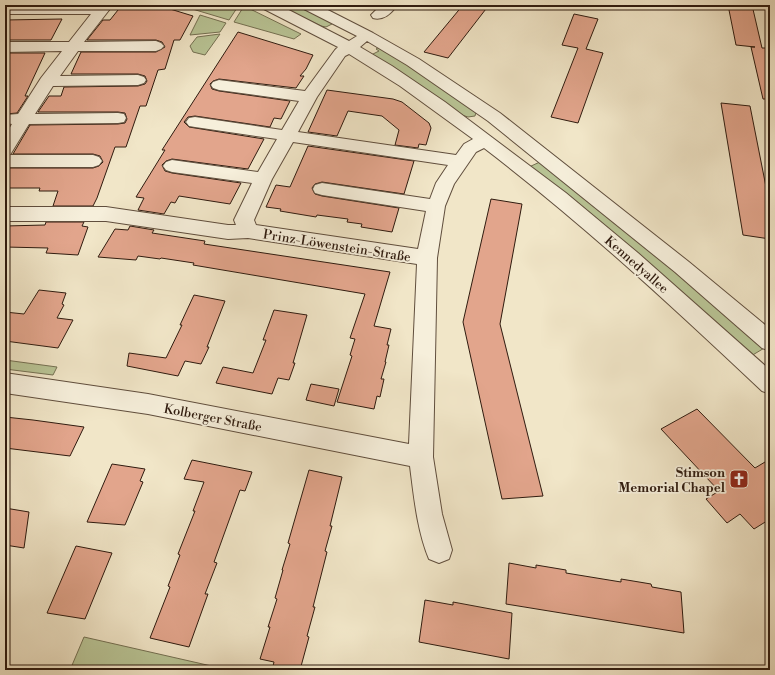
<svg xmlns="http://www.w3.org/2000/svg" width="775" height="675" viewBox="0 0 775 675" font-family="'Libre Bodoni',serif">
	<rect width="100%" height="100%" fill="#f1e6c8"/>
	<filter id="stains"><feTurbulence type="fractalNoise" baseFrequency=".005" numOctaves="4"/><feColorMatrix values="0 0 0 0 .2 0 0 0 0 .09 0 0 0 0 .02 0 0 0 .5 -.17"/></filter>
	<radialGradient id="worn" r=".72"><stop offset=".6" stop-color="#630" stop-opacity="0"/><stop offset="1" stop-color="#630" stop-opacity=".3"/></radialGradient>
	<g fill="#b9c596" stroke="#747052">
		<polygon points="179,5 239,5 229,20"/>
		<polygon points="278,5 299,5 331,21 332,24 326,27 321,26"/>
		<polygon points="244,6 301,34 294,39 234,22"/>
		<polygon points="200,15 226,23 220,32 190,35"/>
		<polygon points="220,34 205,55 193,52 190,46 197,37"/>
		<polygon points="379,47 396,57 476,112 475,116 468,117 462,115 371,55 379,51 376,49"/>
		<polygon points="542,161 766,347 751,356 529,167"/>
		<polygon points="5,360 57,367 53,375 5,369"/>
		<polygon points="84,637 229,670 70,670"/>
	</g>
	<g fill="#e2a58c" stroke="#2f1b0f">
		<polygon points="122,5 157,5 193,16 180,40 174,40 165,69 158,70 146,106 140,106 126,147 115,147 97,198 93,206 53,206 58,191 39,191 40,188 5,188 5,168 93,168 99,166 103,162 100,156 93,154 13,154 30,125 118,124 125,123 127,119 125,113 118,112 38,112 49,96 61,96 64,87 138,86 145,84 147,81 145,76 138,74 71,74 81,52 156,52 165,47 162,42 156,40 87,40 103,20 110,20"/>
		<polygon points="463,5 489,5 448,58 424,52"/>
		<polygon points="728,5 752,5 762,48 770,48 770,99 763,99 751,47 755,47 736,45"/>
		<polygon points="574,14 598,19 586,49 603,53 578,123 551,117 578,48 562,45"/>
		<polygon points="62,19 51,40 5,40 5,20"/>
		<polygon points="238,32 313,55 306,69 300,76 304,76 296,88 219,79 213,81 210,84 212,89 219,91 290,101 281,119 274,118 270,127 195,116 188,117 184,122 189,127 264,139 248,169 172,159 166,161 162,165 165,171 172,173 241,183 230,204 179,196 175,203 171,202 164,214 138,210 144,198 136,197 165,150 162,150"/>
		<polygon points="5,53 45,53 25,96 28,96 17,113 5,114"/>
		<polygon points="327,90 393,99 402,102 429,123 431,128 426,145 419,144 418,148 395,145 399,130 382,116 348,111 337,136 308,132"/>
		<polygon points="721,103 750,106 770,207 770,239 743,235"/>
		<polygon points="308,146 414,161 404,194 322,182 315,184 312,188 315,194 322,196 399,208 392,232 361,227 362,224 347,222 348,219 317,215 316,217 280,211 281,209 266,207 276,185 290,187"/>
		<polygon points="491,199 522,204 500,324 543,496 502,499 463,322"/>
		<polygon points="46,222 84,222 82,226 88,227 78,255 46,253 48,248 5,247 5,226 45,225"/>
		<polygon points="130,226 154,230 152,233 205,241 204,244 390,272 374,326 391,329 387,345 389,345 385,362 386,362 381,379 384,379 380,397 377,396 374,409 337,402 352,356 350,355 355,339 350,338 365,294 193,265 194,263 161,258 160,259 138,256 136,260 98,257 115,229 128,230"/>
		<polygon points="39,290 66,293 62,304 64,305 57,318 73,320 58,348 5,341 5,312 24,314"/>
		<polygon points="194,295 225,301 207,347 209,347 201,364 185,361 178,376 127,366 129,353 166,358 182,325 180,325"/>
		<polygon points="274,310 307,315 293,363 295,363 289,380 278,378 272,394 216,383 223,367 253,373 266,340 263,340"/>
		<polygon points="311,384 339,389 334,406 306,400"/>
		<polygon points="697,409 755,468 770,459 770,519 754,529 740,514 727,523 706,499 719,491 661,429"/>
		<polygon points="5,417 33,420 84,427 70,456 5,448"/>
		<polygon points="192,460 252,472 245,491 240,490 214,562 217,563 205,594 208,594 189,647 150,638 170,587 168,586 180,555 178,554 195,511 193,511 204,482 184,479"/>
		<polygon points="112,464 145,469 140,481 143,482 125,525 87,522"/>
		<polygon points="309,470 342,477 330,526 332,526 325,551 327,552 313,607 315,607 307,636 309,637 300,670 272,670 274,662 260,659 270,627 268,627 277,599 275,598 283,570 282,570 290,544 288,543"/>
		<polygon points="5,508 29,512 24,548 5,545"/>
		<polygon points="76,546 112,553 85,619 47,613"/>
		<polygon points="509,563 536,568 536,565 566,570 566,573 621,582 621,579 651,584 652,587 681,592 684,633 506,604"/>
		<polygon points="425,600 453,605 453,602 512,613 509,659 419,642"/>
	</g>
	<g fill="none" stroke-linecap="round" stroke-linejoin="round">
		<defs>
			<g id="minor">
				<polygon points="113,5 84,42 156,41 161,43 164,46 161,49 156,51 78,51 60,76 138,75 144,77 146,80 144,83 138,85 53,86 35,114 118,113 124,114 126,118 124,122 118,123 29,124 10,155 93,155 99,157 102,161 99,165 93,167 5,167 5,136 12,124 5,123 5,115 18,114 41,78 62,51 5,52 5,42 69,42 91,14 5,14 5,6"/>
				<path d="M260,5H279L349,41L357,36L302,8L300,5H318L373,33L419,59L500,113L689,262L770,329V351L762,348L675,272L488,121L407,65L367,41L360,47L392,66L445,102L566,193L638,253L770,370V394L762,391C672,306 582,223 484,148L476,152L454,184L445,206L437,258L433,457L442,514L452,550L449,559L439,563L429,559C417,530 414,497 410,466L148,414L5,393V373L148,394L409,444L417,264L248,238L228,239L106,221H5V207H106L228,225H236L234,220L252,183L172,172L166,170L163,166L166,162L172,160L258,172L277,139L195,127L189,126L186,122L189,118L195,117L282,130L299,101L219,90L213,88L211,85L213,82L219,80L305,91L335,50L338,47L262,8ZM349,54L400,86L473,139L464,144L456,155L298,132L317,97L345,56ZM293,142L448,165L436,183L430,199L322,183L315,185L313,189L315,193L322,195L426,211L418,249L256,225L254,220L272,179Z"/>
				<path d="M381,5H397C392,13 383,21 373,18L371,15Z"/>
			</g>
		</defs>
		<use href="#minor" stroke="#604e3d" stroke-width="2"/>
		<use href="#minor" fill="#f6efdb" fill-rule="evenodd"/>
	</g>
	<defs>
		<symbol id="church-square" viewBox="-11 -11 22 22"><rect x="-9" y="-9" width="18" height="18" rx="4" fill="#8f2418" stroke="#f6efdb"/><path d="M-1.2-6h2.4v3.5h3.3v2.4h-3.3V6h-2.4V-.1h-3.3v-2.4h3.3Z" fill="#fff"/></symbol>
	</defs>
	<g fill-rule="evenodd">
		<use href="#church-square" x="728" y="468" width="22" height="22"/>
	</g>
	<g text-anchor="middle" stroke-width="3.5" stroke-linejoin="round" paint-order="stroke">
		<g font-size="13" fill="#2f1b0f" stroke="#f6efdb">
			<text transform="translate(337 245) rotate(9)" y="5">Prinz-Löwenstein-Straße</text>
			<text transform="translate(637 264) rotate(41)" y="5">Kennedyallee</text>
			<text transform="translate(213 417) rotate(11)" y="5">Kolberger Straße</text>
		</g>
		<g font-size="13" font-weight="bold" fill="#2f1b0f" stroke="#f6efdb" text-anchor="end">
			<text x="725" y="477">Stimson<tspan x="725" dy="15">Memorial Chapel</tspan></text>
		</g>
	</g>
	<rect width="775" height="675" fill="none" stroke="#f1e6c8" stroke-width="20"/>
	<rect x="6" y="6" width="763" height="663" fill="none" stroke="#2f1b0f" stroke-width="2"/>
	<rect x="10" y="10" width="755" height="655" fill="none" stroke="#2f1b0f"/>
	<rect width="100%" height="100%" filter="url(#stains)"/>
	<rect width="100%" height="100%" fill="url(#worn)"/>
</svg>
